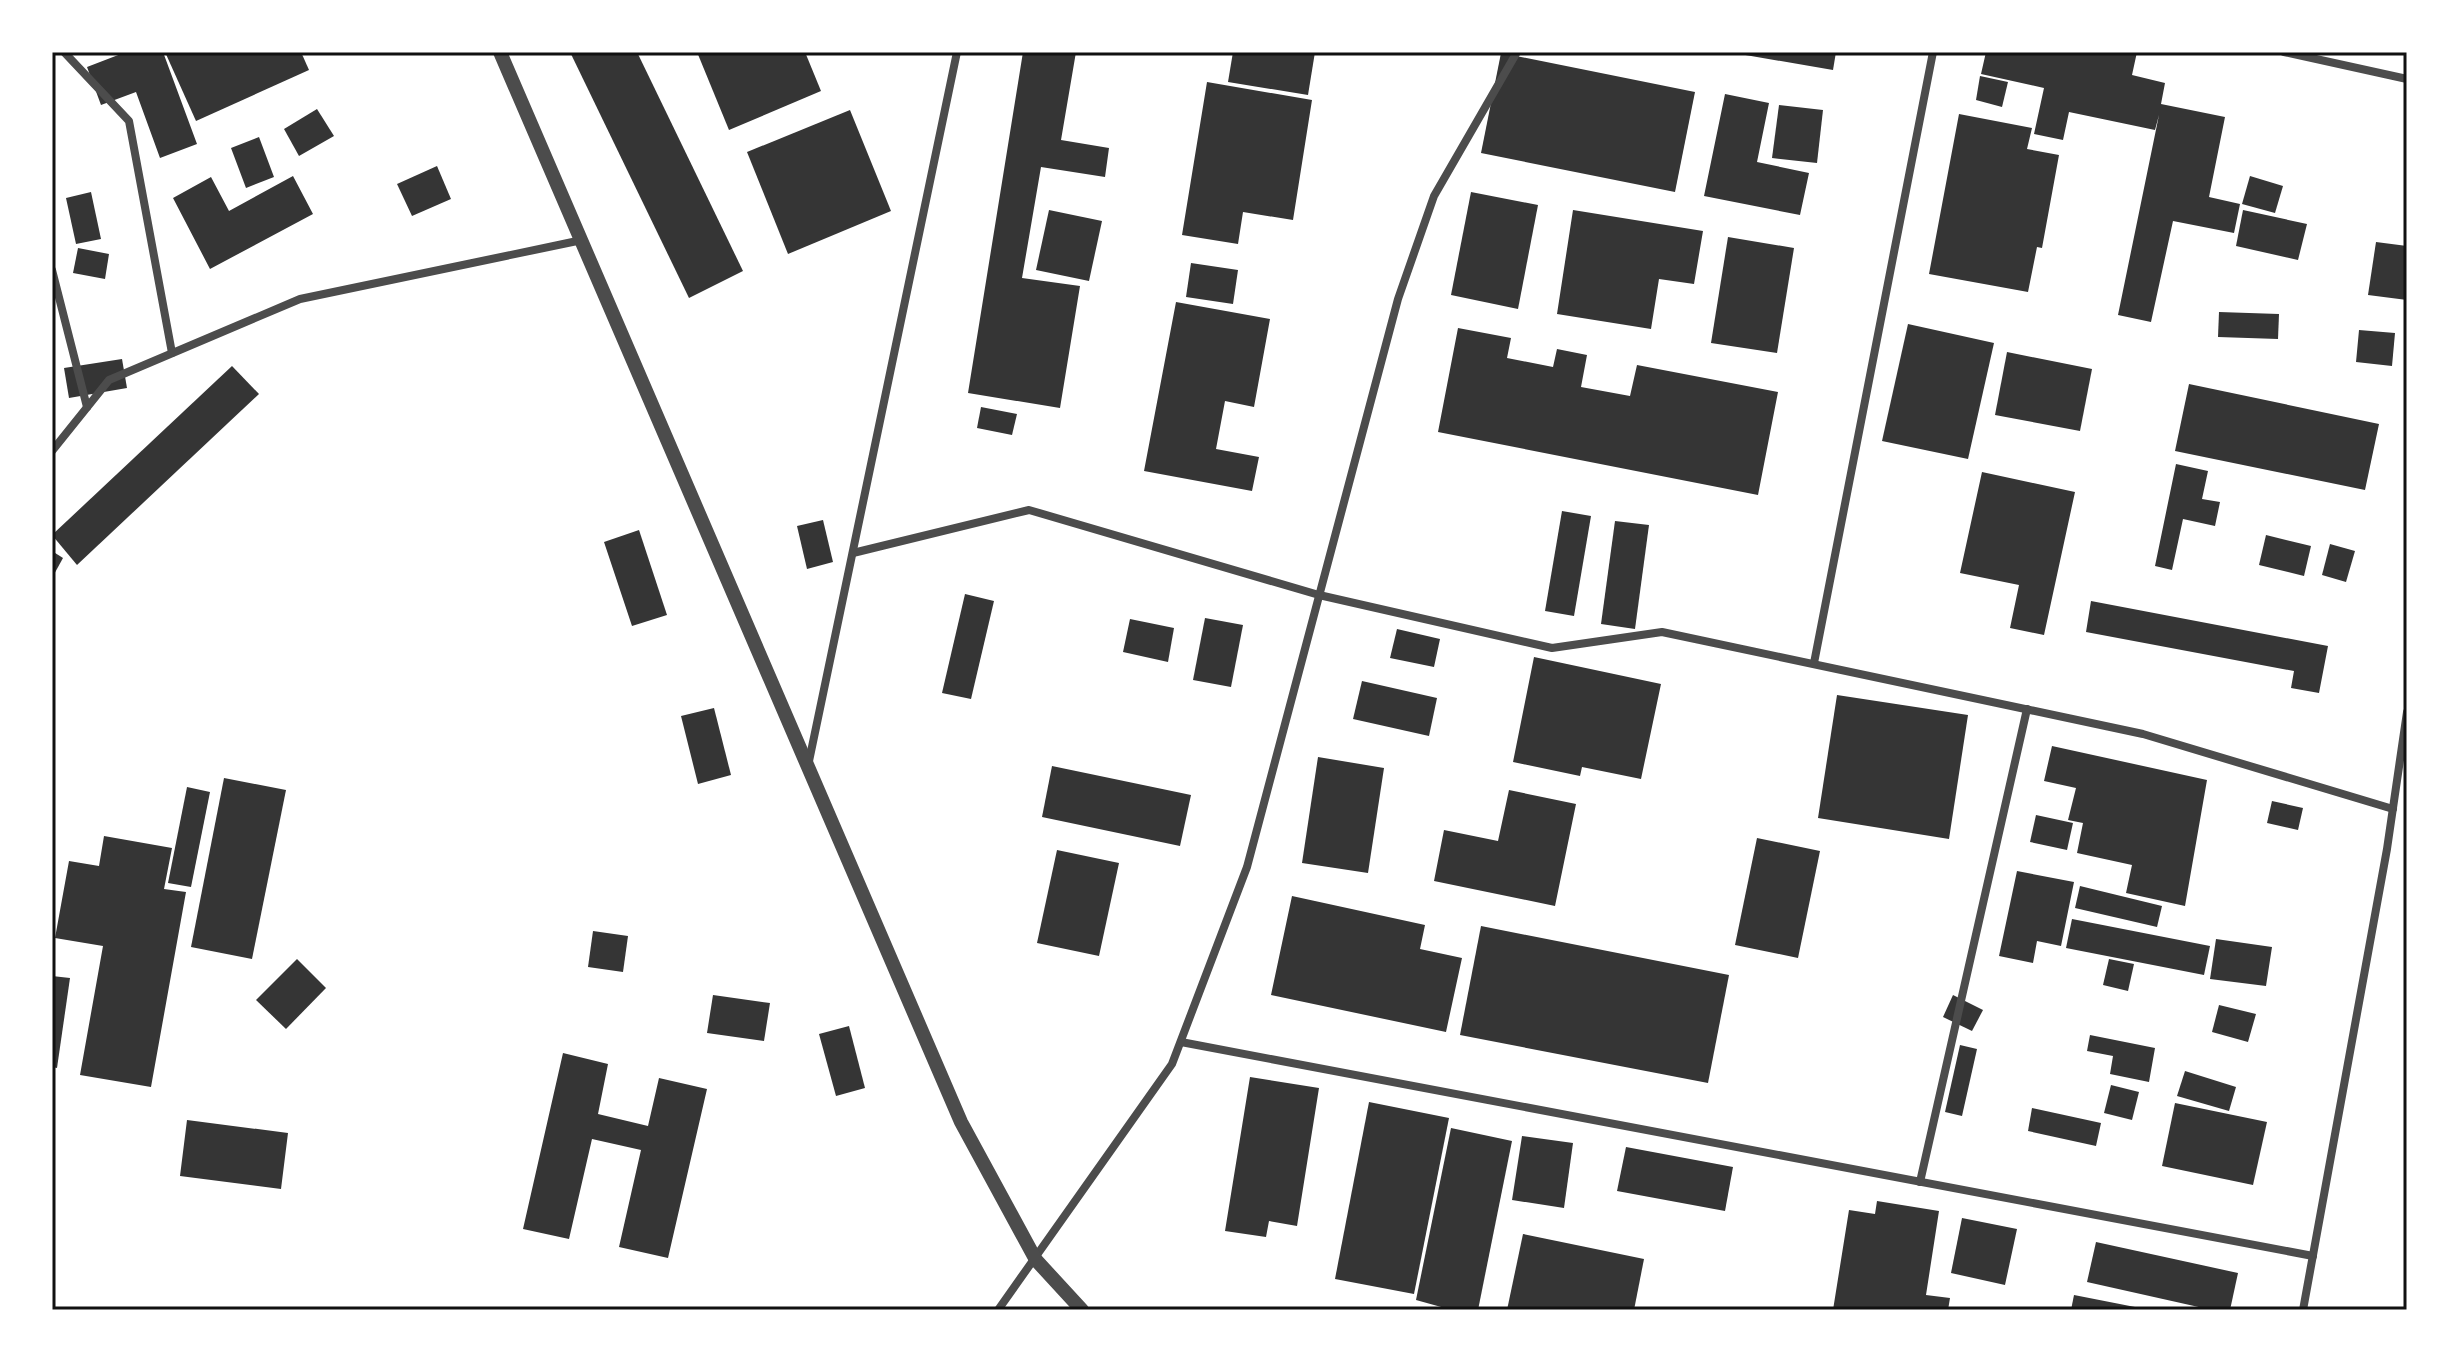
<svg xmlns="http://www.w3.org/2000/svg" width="2459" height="1362" viewBox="0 0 2459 1362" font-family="Quicksand,sans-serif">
	<rect width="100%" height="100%" fill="#fff"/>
	<g fill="#353535">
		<polygon points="126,52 163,52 197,144 160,158 136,92 101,105 87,67"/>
		<polygon points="165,52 301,52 309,70 196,121"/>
		<polygon points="570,52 637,52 743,271 689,298"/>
		<polygon points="697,52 805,52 821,91 729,130"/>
		<polygon points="1023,52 1076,52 1061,140 1109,148 1105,177 1041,167 1022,278 1080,286 1060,408 968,393"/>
		<polygon points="1233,52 1315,52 1308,95 1228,82"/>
		<polygon points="1728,52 1836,52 1833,70"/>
		<polygon points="1986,52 2137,52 2132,75 2165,83 2161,104 2225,117 2209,197 2240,204 2234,233 2173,221 2151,322 2118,315 2159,115 2155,130 2069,112 2063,140 2034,134 2044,88 1981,74"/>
		<polygon points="1501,53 1695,92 1675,192 1481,153"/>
		<polygon points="1980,76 2008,82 2002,107 1976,100"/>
		<polygon points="1207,82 1312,100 1293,220 1243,212 1238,244 1182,235"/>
		<polygon points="1725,94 1769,103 1757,162 1809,173 1800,215 1704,196"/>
		<polygon points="1779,105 1823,110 1817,163 1772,158"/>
		<polygon points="317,109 334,136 299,156 284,129"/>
		<polygon points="850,110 891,211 788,254 747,152"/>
		<polygon points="1959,114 2032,128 2027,149 2059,155 2042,248 2037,247 2028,292 1929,274"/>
		<polygon points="259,137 274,177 246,188 231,148"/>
		<polygon points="437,166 451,199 412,216 397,184"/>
		<polygon points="293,176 313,214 210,269 173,198 211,177 229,211"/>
		<polygon points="2250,176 2283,186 2275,213 2242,204"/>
		<polygon points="91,192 101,239 76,244 66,198"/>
		<polygon points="1471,192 1538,205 1518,309 1451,295"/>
		<polygon points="1049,210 1102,221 1089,281 1036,270"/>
		<polygon points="1573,210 1703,231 1694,284 1659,279 1651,329 1557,314"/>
		<polygon points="2243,210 2307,224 2298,260 2236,246"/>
		<polygon points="1728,237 1794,248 1777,353 1711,343"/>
		<polygon points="2376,242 2407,246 2407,300 2368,295"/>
		<polygon points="78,248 109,254 105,279 73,273"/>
		<polygon points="1191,263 1238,270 1233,304 1186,297"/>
		<polygon points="1176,302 1270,319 1254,407 1225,401 1216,449 1259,457 1252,491 1144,471"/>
		<polygon points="2219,312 2279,314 2278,339 2218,337"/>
		<polygon points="1908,324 1994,343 1968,459 1882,441"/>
		<polygon points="1458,328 1511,338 1507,358 1553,367 1557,349 1587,355 1581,387 1630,396 1637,365 1778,392 1758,495 1438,432"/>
		<polygon points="2359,330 2395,333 2392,366 2356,362"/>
		<polygon points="2007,352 2092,369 2080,431 1995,415"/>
		<polygon points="122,359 127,388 69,398 64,368"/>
		<polygon points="232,366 259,394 77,565 52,535"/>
		<polygon points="2189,384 2379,424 2365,490 2175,451"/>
		<polygon points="981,407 1017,414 1012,435 977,428"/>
		<polygon points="2176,464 2208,471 2202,499 2220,502 2215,526 2183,519 2172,570 2155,566"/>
		<polygon points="1982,472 2075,492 2044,635 2010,628 2019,585 1960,573"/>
		<polygon points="1562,511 1591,516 1574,616 1545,611"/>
		<polygon points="823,520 833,562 807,569 797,526"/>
		<polygon points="1615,521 1649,525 1635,629 1601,624"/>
		<polygon points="639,530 667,615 632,626 604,542"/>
		<polygon points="2266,535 2311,546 2304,576 2259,565"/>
		<polygon points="2330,544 2355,551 2346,582 2322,575"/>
		<polygon points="52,551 63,558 52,578"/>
		<polygon points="965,594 994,601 971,699 942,693"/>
		<polygon points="2091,601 2328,646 2319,693 2291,688 2294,671 2086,632"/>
		<polygon points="1205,618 1243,625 1231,687 1193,680"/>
		<polygon points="1130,619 1174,628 1168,662 1123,652"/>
		<polygon points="1397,629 1440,639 1434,667 1390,658"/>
		<polygon points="1534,657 1661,684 1641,779 1582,767 1580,776 1513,762"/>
		<polygon points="1362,681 1437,698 1429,736 1353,719"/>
		<polygon points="1837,695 1968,715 1949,839 1818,818"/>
		<polygon points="714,708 731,775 698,784 681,716"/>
		<polygon points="2052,746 2207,780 2185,906 2126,893 2132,865 2077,853 2083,823 2068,820 2076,788 2044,781"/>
		<polygon points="1318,757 1384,768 1368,873 1302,863"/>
		<polygon points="1052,766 1191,795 1180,846 1042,817"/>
		<polygon points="224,778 286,790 252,959 191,947"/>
		<polygon points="187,787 210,792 191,887 168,883"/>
		<polygon points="1509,790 1576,804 1555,906 1434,881 1444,830 1498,841"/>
		<polygon points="2272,801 2303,808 2298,830 2267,823"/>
		<polygon points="2036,815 2073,823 2067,850 2030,842"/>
		<polygon points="104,836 172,848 164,889 186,892 151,1087 80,1075 103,946 55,938 69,861 99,866"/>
		<polygon points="1757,838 1820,851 1798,958 1735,945"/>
		<polygon points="1057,850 1119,863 1099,956 1037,943"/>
		<polygon points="2017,871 2074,882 2061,946 2037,941 2033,963 1999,956"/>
		<polygon points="2080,886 2162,906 2157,927 2075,908"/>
		<polygon points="1292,896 1425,925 1420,949 1462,958 1446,1032 1271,995"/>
		<polygon points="2072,919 2210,946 2204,975 2066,948"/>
		<polygon points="1481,926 1729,975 1708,1083 1460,1035"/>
		<polygon points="593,931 628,936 623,972 588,967"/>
		<polygon points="2216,939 2272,947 2266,986 2210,979"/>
		<polygon points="297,959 326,988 286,1029 256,1000"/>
		<polygon points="2109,959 2134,964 2128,991 2103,985"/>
		<polygon points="52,976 70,978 57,1068 52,1067"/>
		<polygon points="713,995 770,1003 764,1041 707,1033"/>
		<polygon points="1953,995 1983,1010 1972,1031 1943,1017"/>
		<polygon points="2219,1005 2256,1014 2248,1042 2212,1032"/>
		<polygon points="849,1026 865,1088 836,1096 819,1034"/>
		<polygon points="2090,1035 2155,1048 2149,1082 2110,1074 2113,1056 2087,1051"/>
		<polygon points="1960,1045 1977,1049 1962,1116 1945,1112"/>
		<polygon points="563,1053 608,1064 598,1114 648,1126 659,1078 707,1089 668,1258 619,1247 641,1150 592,1139 569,1239 523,1229"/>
		<polygon points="2185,1071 2236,1087 2229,1111 2177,1096"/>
		<polygon points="1250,1077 1319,1088 1297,1226 1269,1221 1266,1237 1225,1231"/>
		<polygon points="2111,1085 2139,1092 2132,1120 2104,1113"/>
		<polygon points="1369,1102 1449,1118 1414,1294 1335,1279"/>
		<polygon points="2175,1103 2267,1122 2253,1185 2162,1166"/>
		<polygon points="2032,1108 2101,1123 2096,1146 2028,1131"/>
		<polygon points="187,1120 288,1133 281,1189 180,1176"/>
		<polygon points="1451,1128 1512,1141 1478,1310 1452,1310 1416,1300"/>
		<polygon points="1522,1136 1573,1143 1564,1208 1512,1200"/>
		<polygon points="1626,1147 1733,1167 1725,1211 1617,1191"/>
		<polygon points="1877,1201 1939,1211 1926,1295 1950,1298 1948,1310 1833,1310 1849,1210 1875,1214"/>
		<polygon points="1962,1218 2017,1229 2005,1285 1951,1273"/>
		<polygon points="1523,1234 1644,1259 1634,1310 1507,1310"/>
		<polygon points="2096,1242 2238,1273 2230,1310 2212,1310 2087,1282"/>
		<polygon points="2074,1295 2135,1307 2134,1310 2071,1310"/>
	</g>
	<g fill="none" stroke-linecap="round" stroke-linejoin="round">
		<g stroke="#4c4c4c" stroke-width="8">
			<polyline points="64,52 129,121 172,353"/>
			<polyline points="2284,52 2407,79"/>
			<polyline points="52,270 87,407"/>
			<polyline points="52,451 109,380 300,299 582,240"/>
			<polyline points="853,553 1029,510 1319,595 1552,648 1662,632 2143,734 2393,809"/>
			<polyline points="1814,663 1933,52"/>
			<polyline points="808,766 957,52"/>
			<polyline points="1181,1042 2313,1256"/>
			<polyline points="1920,1182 2027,709"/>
			<polyline points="998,1310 1172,1064 1247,867 1398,299 1434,196 1517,52"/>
			<polyline points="2303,1310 2387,849 2407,712"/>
		</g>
		<polyline stroke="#4c4c4c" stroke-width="14" points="500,52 961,1122 1036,1260 1082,1310"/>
	</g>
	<rect width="2459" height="1362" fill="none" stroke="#ffffff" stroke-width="108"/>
	<rect x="54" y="54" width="2351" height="1254" fill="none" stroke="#111" stroke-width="3"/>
</svg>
